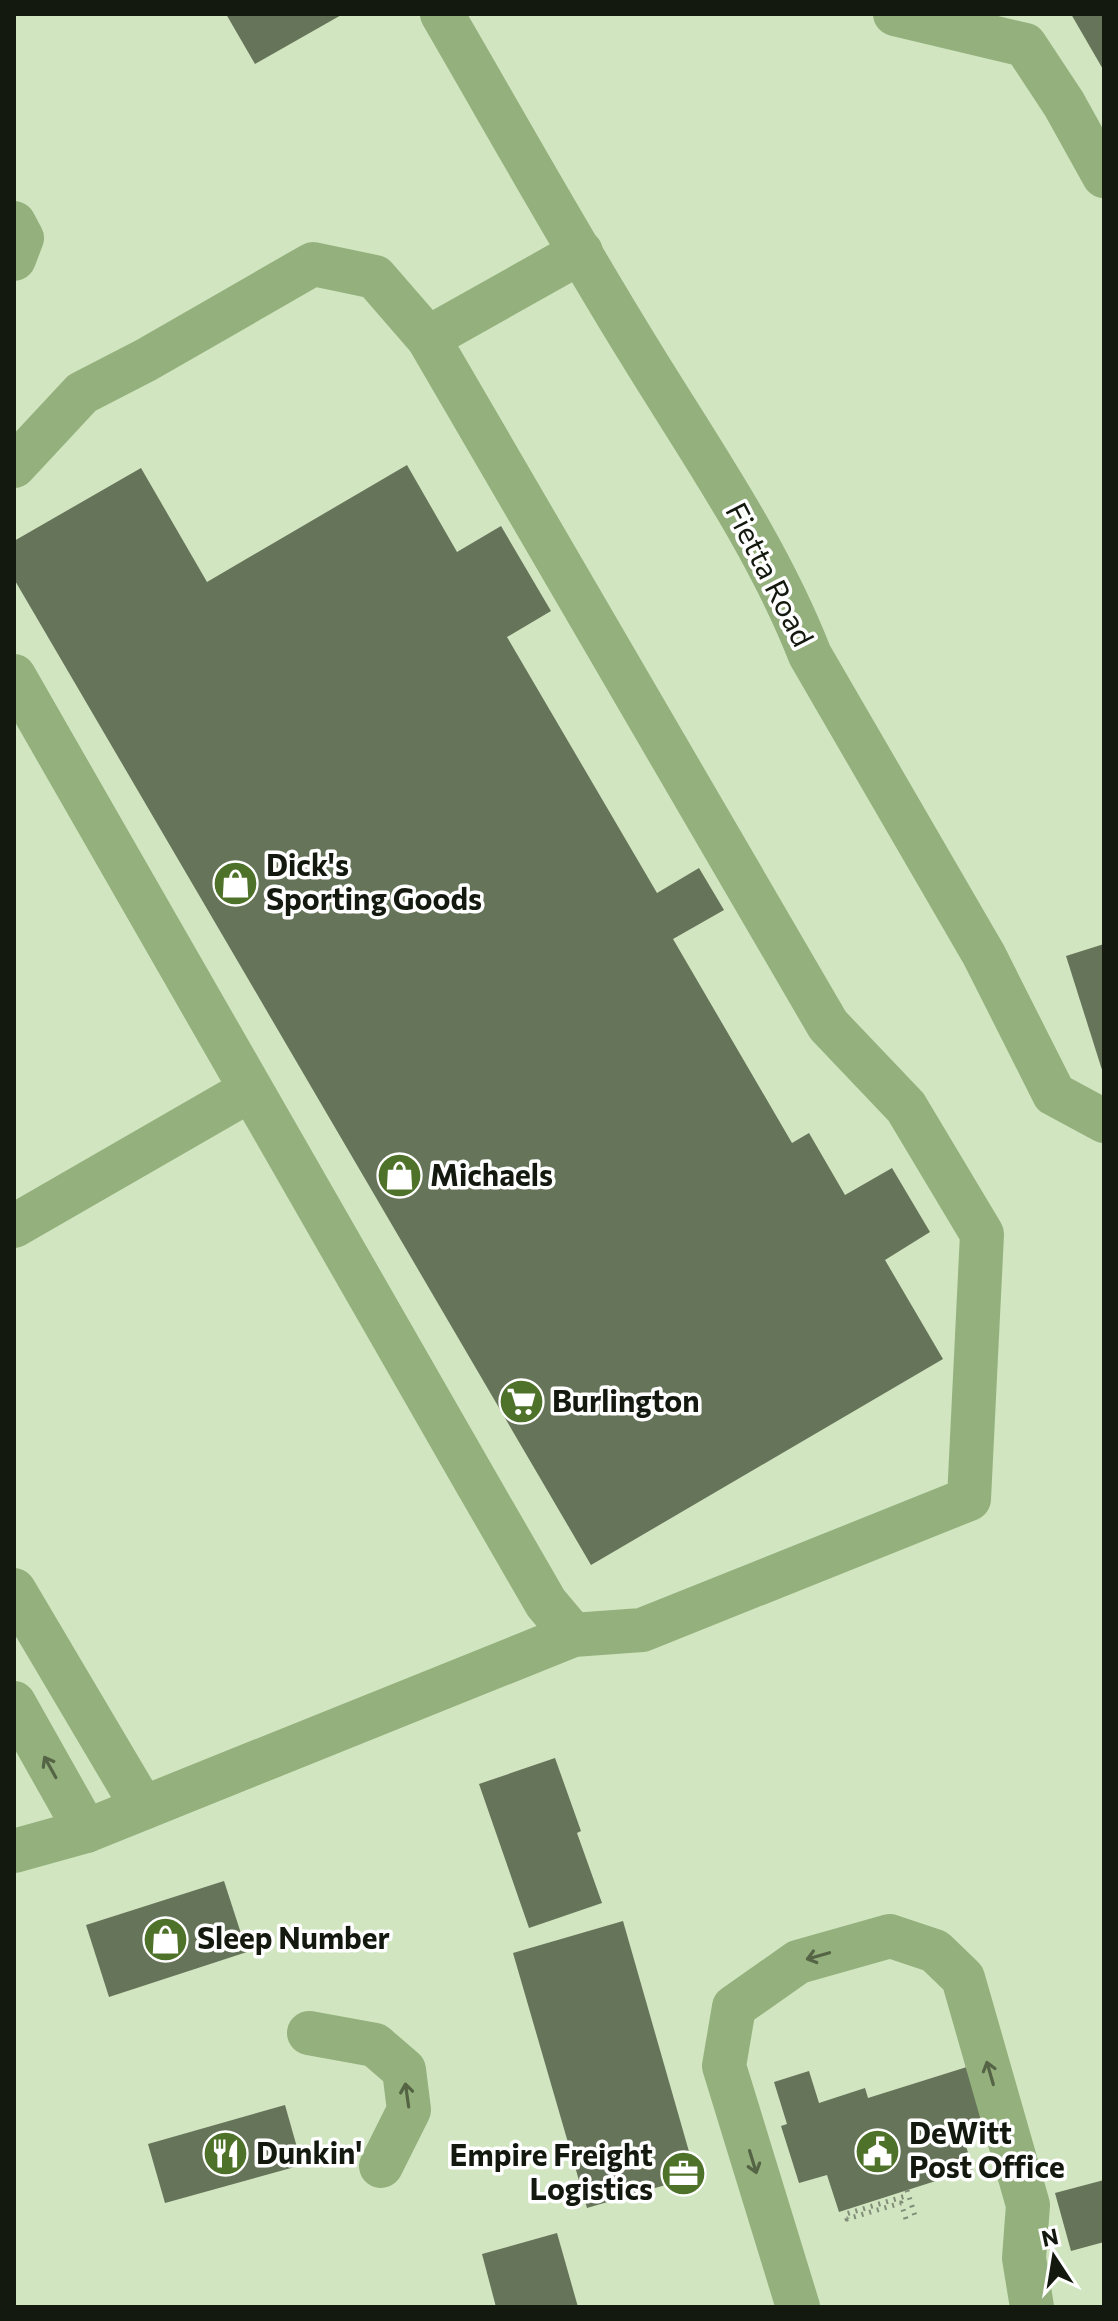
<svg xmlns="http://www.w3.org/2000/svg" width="1118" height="2321" viewBox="0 0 1118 2321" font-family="Commissioner,sans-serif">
	<rect width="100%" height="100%" fill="#deefd1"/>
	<rect fill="#d0e5c0" x="14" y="14" width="1090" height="2293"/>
	<g fill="#66745a">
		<polygon points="226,14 343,14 255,64"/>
		<polygon points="1071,14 1104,14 1104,71"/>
		<polygon points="407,465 457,552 501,526 551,611 507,637 657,893 699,868 724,910 673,939 792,1143 809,1133 845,1195 892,1168 930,1232 885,1260 943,1359 591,1565 14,579 14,541 141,468 207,582"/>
		<polygon points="1104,944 1104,1073 1103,1073 1066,956"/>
		<polygon points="555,1758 581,1831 577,1833 602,1903 529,1928 479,1784"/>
		<polygon points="224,1881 247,1952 109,1997 86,1925"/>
		<polygon points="623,1921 696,2176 587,2208 513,1953"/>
		<polygon points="970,2066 989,2125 962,2133 973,2169 839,2212 827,2175 799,2183 781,2126 787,2124 774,2082 809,2071 819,2103 865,2088 868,2098"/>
		<polygon points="285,2105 302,2165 165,2203 148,2144"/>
		<polygon points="1104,2180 1104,2242 1071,2251 1055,2193"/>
		<polygon points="557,2233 578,2307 496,2307 482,2254"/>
	</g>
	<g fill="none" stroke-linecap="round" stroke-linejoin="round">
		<g stroke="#818d78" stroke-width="5" stroke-dasharray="2 6" stroke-linecap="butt">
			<polyline points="907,2190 915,2216"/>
			<polyline points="906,2219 901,2203 847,2219 846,2214 909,2195"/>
		</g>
		<g stroke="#94b07c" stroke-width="44">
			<path d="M442,14C507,126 570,239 638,349C699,449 767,545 810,655L984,955L1054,1094L1104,1121"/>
			<polyline points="895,14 1025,45 1064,104 1104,176"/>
			<polyline points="14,223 22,238 14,259"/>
			<polyline points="14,466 82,393 146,360 313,264 375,277 428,338 581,252"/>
			<polyline points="14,676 475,1480 546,1603 573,1635"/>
			<polyline points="14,1226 250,1090"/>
			<polyline points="14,1590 143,1808"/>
			<polyline points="14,1703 86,1831"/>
			<polyline points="14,1851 86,1831 573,1635 642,1630 969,1499 982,1234 906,1107 828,1025 428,338"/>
			<polyline points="309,2033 375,2045 404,2070 409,2110 381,2166"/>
			<polyline points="798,2307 724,2066 734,2007 798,1962 890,1936 935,1951 963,1978 1028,2205 1024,2258 1032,2307"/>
		</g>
	</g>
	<defs><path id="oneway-shaft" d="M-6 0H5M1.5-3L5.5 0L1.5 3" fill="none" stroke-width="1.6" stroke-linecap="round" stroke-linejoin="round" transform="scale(2)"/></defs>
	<g stroke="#546445">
		<use href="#oneway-shaft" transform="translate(50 1767) rotate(-119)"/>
		<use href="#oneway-shaft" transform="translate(818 1956) rotate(164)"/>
		<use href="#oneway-shaft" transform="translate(990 2073) rotate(-106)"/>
		<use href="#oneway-shaft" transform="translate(407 2095) rotate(-98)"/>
		<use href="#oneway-shaft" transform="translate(753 2162) rotate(73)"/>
	</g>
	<defs>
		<symbol id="shop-disc" viewBox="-11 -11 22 22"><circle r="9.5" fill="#4f722a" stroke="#fff"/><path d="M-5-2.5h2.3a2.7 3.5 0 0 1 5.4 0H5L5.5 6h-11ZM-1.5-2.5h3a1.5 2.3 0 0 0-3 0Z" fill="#fff"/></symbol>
		<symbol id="supermarket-disc" viewBox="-11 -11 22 22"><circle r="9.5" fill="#4f722a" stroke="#fff"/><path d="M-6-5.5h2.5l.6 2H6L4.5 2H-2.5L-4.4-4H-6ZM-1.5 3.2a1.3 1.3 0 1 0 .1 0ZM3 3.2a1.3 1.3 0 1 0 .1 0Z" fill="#fff"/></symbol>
		<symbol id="civic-disc" viewBox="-11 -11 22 22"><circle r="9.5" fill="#4f722a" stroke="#fff"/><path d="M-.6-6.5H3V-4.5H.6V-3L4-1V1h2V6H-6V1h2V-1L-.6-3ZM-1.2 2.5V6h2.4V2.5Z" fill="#fff"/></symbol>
		<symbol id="restaurant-disc" viewBox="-11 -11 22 22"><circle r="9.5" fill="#4f722a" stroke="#fff"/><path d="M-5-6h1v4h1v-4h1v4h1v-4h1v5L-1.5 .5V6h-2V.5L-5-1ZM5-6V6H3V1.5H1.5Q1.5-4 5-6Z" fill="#fff"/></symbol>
		<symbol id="office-disc" viewBox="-11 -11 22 22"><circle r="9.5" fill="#4f722a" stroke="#fff"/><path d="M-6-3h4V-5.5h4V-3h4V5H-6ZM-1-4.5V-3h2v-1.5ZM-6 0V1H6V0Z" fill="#fff"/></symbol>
	</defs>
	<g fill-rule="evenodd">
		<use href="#shop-disc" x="210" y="858" width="51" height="51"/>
		<use href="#shop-disc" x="374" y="1150" width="51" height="51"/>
		<use href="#supermarket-disc" x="496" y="1376" width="51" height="51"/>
		<use href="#shop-disc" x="140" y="1914" width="51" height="51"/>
		<use href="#civic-disc" x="852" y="2126" width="51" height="51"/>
		<use href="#restaurant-disc" x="200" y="2128" width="51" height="51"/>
		<use href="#office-disc" x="658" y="2148" width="51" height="51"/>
	</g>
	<g text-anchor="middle" stroke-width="7" stroke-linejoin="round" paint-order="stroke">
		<g font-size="30" fill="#13190e" stroke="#fff">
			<text transform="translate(769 575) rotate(63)" y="10">Fietta Road</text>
		</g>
		<g font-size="30" font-weight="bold" fill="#13190e" stroke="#fff" text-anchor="start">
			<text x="266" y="876">Dick's<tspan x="266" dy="34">Sporting Goods</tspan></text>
			<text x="430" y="1186">Michaels</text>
			<text x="552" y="1412">Burlington</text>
			<text x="197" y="1949">Sleep Number</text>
			<text x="909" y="2144">DeWitt<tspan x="909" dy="34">Post Office</tspan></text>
			<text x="256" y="2164">Dunkin'</text>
			<text x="653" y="2166" text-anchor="end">Empire Freight<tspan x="653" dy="34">Logistics</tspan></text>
		</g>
	</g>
	<rect width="1118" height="2321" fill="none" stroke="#13190e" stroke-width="32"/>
	<g transform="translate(1054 2257) rotate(348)" stroke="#ffffff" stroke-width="6" paint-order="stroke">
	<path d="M0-6L14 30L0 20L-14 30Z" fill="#13190e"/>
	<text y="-12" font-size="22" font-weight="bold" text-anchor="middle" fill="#13190e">N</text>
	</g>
</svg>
